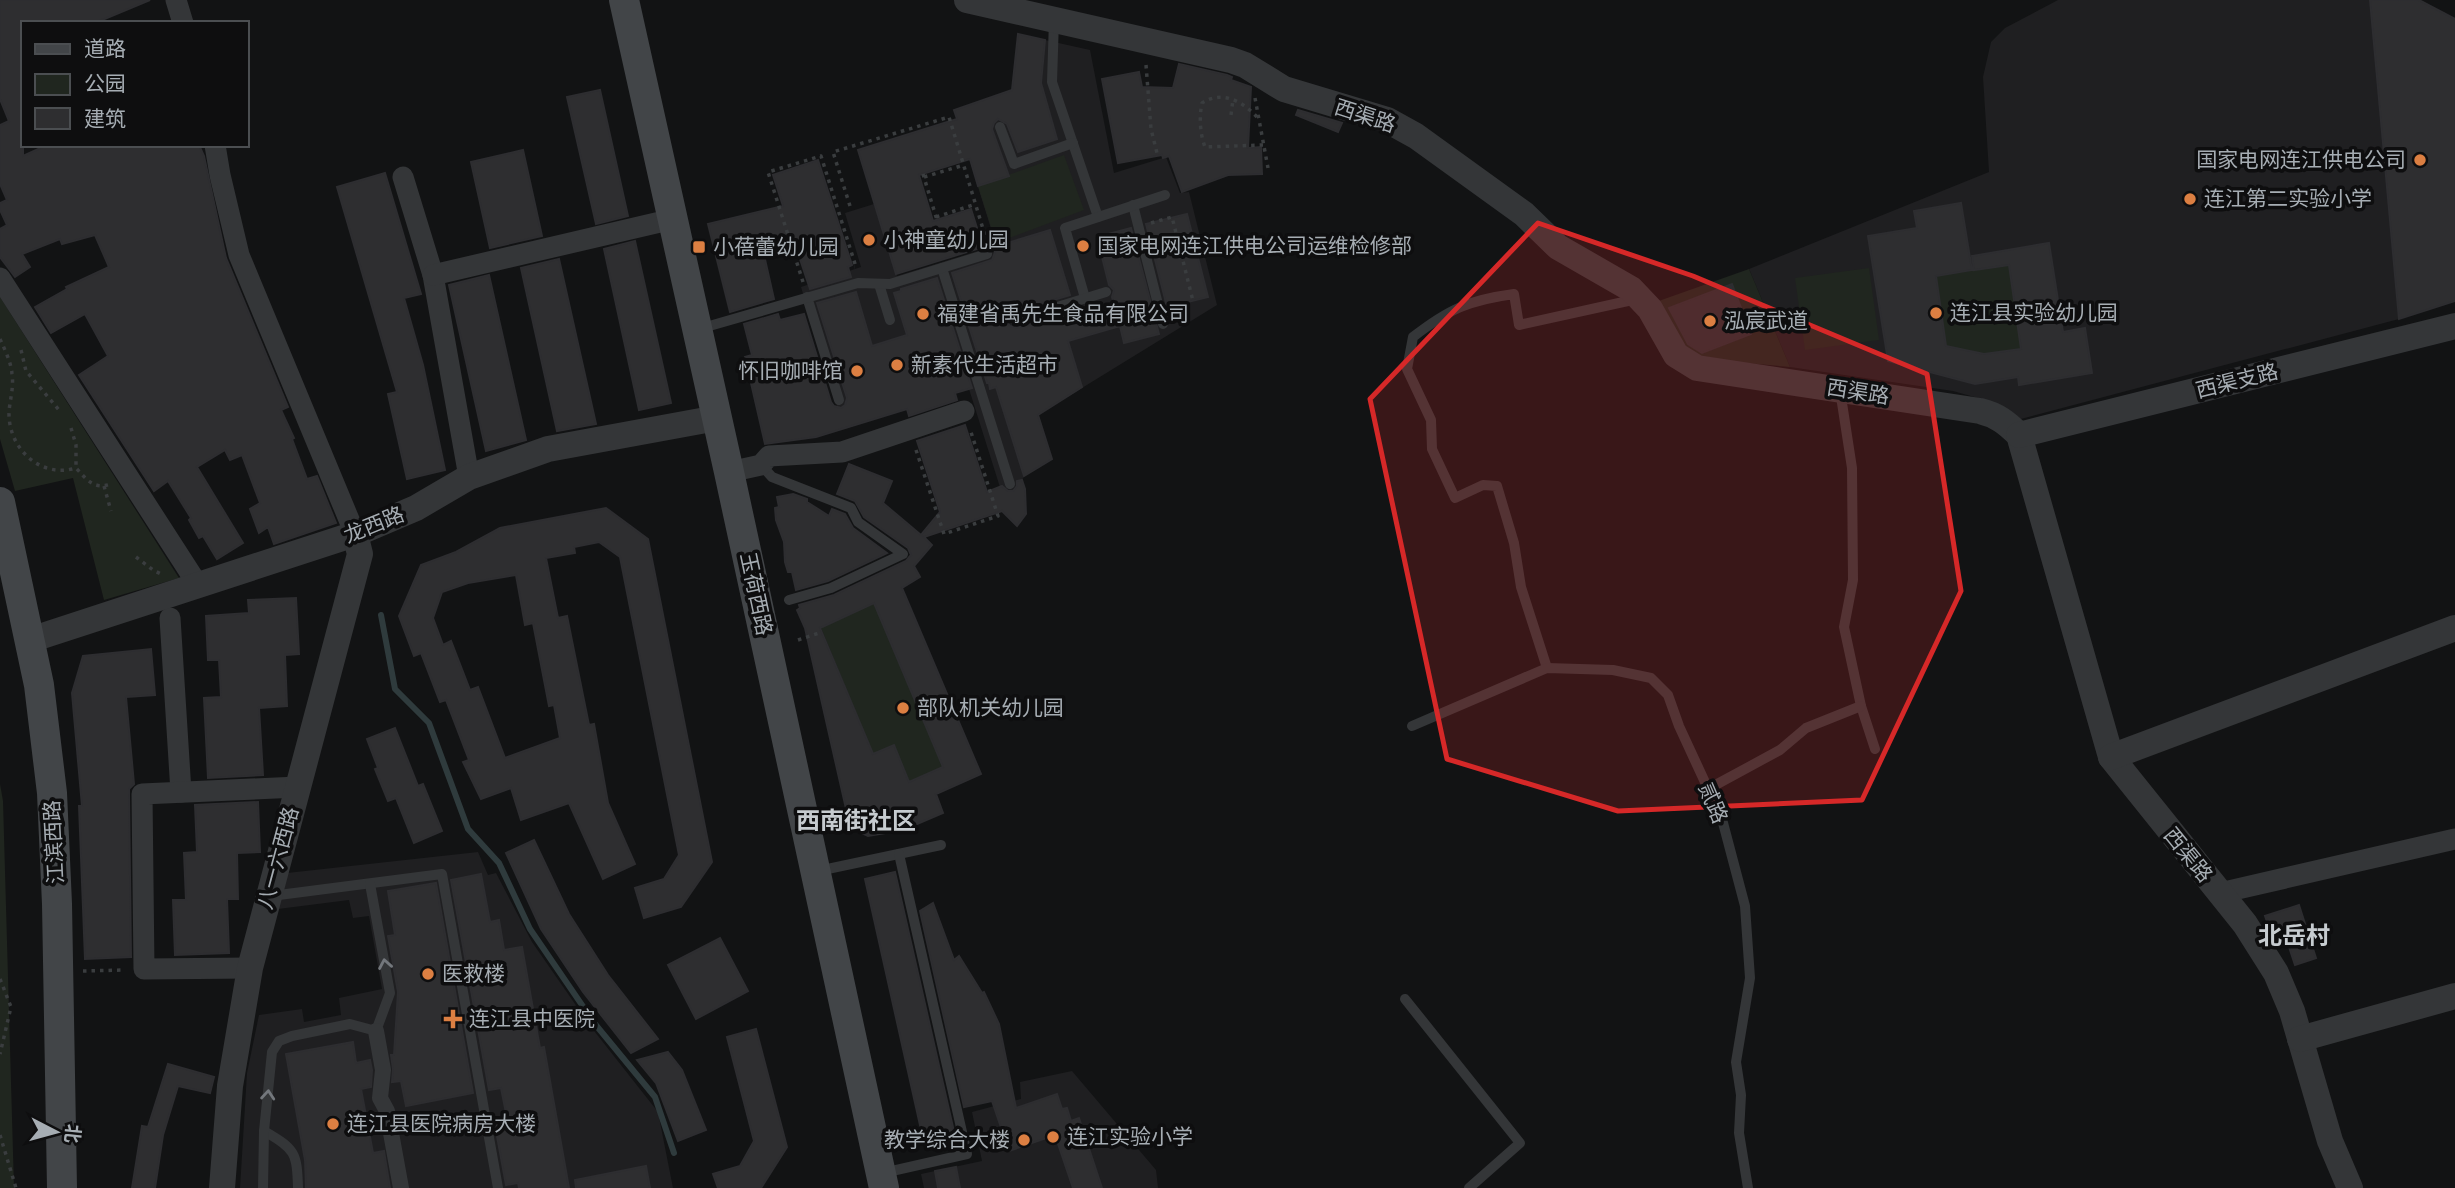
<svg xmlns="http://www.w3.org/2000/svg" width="2455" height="1188" viewBox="0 0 2455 1188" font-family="'Public Sans','Noto Sans SC',sans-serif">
	<rect width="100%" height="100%" fill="#121314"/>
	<g fill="#1f1f21">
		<polygon points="2058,0 2370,0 2399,319 2017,420 1985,400 1953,391 1790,367 1749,269 1989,172 1983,77 1991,42 2005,28"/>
		<polygon points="1018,34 1090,50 1114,173 1166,157 1180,193 1189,192 1217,305 1038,415 1052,459 1024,476 1022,480 1025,489 1026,514 1020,522 1014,523 1010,519 969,389 844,429 801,287 861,267 845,213 874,204 897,276 991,247 993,235 954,110 1012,90"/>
		<polygon points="478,852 488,875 496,873 532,942 591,1027 658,1112 673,1188 240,1188 247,1073 259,1015 302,1009 304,1022 341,1015 339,998 382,989 369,916 353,918 349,900 278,909 287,873"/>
		<polygon points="1072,1071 1156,1170 1158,1188 924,1188 921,1174 982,1161 972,1112 1021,1099 1020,1082"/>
	</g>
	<g fill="#20261f">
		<polygon points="1064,155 1084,210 996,243 978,186"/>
		<polygon points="2009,265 2021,349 1984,354 1946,346 1936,276"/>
		<polygon points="1869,268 1879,340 1805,350 1795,278"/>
		<polygon points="1749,269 1790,367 1688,358 1653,303"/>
		<polygon points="0,297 179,578 104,600 73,478 15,491 0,439"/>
		<polygon points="874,603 943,767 928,774 918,802 894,745 873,754 821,628"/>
		<polygon points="0,784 3,801 14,1188 0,1188"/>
	</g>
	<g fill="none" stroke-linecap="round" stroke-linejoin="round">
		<polyline stroke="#2f3b3d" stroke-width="6" points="381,615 395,689 429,723 468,829 499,863 530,929 595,1024 655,1097 674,1153"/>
	</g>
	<g fill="#2e2e30" stroke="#2d2d30" stroke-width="2" fill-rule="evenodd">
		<polygon points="0,0 150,0 95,23 23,23 23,156 47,145 199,145 204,156 226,258 288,407 281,410 294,438 292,439 307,479 317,476 336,523 274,544 268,527 259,533 250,509 260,503 242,455 230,460 225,450 197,467 243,543 217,559 203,536 199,538 189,520 191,518 168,481 154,491 79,375 108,356 85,314 51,333 35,307 67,289 66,287 109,267 95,235 62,244 60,239 22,254 30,267 15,277 0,257 0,229 7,225 0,210 0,203 7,200 0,184 0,125 9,121 0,99"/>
		<polygon points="2370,0 2419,0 2455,19 2455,301 2399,319"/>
		<polygon points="1018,34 1045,40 1041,83 1057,139 1018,152 1007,124 998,119 994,123 992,129 1009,176 978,186 970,159 919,175 933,221 971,209 983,247 896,274 858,150 957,119 954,110 1012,90"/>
		<polygon points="1179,64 1227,75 1232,77 1231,80 1251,87 1248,148 1261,147 1262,174 1228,175 1182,192 1169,156 1163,158 1162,155 1118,163 1102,79 1139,72 1142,87 1173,88"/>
		<polygon points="600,90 628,216 596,224 567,97"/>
		<polygon points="1298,110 1342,123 1338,132 1296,115"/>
		<polygon points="523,150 542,236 490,248 471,162"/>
		<polygon points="818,160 852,265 848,267 851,277 810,289 796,247 764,255 774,299 730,312 708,224 783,206 773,175"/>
		<polygon points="385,173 421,294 404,298 423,365 445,470 407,479 388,394 397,392 337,187"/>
		<polygon points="1961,203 1972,270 1936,276 1946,346 1984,354 2021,349 2009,265 1974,270 1972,256 2049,243 2063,332 2085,328 2092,373 2019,385 2018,377 1975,384 1888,361 1868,236 1917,228 1914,211"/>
		<polygon points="1187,214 1208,297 1167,307 1146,224"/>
		<polygon points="1131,228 1159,334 1124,343 1120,326 1068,341 1082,387 1038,415 1052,459 1024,476 996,387 990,389 989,383 987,383 952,273 992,260 995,252 991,248 1050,230 1070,295 1013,312 1009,315 1007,322 1010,326 1017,328 1074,310 1077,319 1115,308 1112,297 1114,290 1109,285 1097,237"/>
		<polygon points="635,241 671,403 639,410 604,249"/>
		<polygon points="559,259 596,424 557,431 521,268"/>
		<polygon points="489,275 526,440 486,451 449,285"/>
		<polygon points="937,278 972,388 955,393 957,400 909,416 907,409 816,437 765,444 745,357 752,355 744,324 778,314 780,320 804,314 831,402 834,406 841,408 845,405 847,398 817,303 856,292 872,346 907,335 894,293 901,291 901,289"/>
		<polygon points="1732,284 1751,334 1702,353 1688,344 1669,308"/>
		<path d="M965,425L987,492L1002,486L1008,491H1013L1017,486V481L1022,480L1025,489L1026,514L1017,526L1002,511L924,537L932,545L914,566L920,577L902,588L981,774L936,794L943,813L903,830L868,836L853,829L849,822L805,628L797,610L800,608L799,605L834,595L906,561L911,555L908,548L864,517L855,501L837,494L849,464L892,481L883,503L921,535L940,512L917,441ZM874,603L943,767L909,782L894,745L873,754L820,628Z"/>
		<polygon points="793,494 807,499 807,502 829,516 832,509 845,514 853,528 887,553 828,581 796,590 792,572 788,572 785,562 784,542 776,520 775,508 779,507 777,497"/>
		<path d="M606,508L648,539L712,862L681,907L644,918L635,888L664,879L679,855L620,557L599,542L574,547L575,553L546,558L558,618L567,616L589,725L594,724L608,803L635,864L603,879L569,803L521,820L511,788L481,799L463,762L469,760L446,700L440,702L421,653L414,656L399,616L421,565L456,552L500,528ZM516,575L525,625L533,623L549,706L554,705L560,738L505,758L478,687L470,690L451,641L443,645L433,618L442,592L468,583Z"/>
		<polygon points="296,598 299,654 285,655 287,706 259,708 263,775 208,778 204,698 221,697 219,660 208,660 206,616 249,613 248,600"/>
		<polygon points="151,649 155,695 126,697 134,784 129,789 129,794 131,957 85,959 79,806 82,806 72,693 83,656"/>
		<polygon points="395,728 418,786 423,784 442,831 414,843 396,798 388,801 375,769 378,768 367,739"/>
		<polygon points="258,802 260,852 237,853 238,899 227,899 229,953 175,955 173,900 186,900 184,853 197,852 195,805"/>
		<polygon points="534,840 569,914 608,975 658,1039 631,1053 583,992 541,929 506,853"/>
		<polygon points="895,872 955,1136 924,1143 865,879"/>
		<polygon points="481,874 490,922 499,920 504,950 522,947 540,1048 544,1047 569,1188 519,1188 518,1183 506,1185 494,1120 507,1118 501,1088 489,1090 451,880"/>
		<polygon points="436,883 473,1093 406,1106 401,1081 392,1082 393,1069 391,1055 394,1055 398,992 388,936 395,935 388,891"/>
		<polygon points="933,903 954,960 959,956 982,993 984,992 999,1024 1016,1108 1057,1094 1062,1109 1067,1108 1071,1121 1079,1118 1102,1188 1073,1188 1055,1135 1009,1151 992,1101 964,1107 920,911"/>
		<polygon points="2299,905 2316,958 2295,965 2287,941 2271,933 2265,916"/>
		<polygon points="720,938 748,991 696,1019 668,965"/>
		<polygon points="756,1029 787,1147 761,1188 718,1188 713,1174 740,1166 754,1141 727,1037"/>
		<polygon points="353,1042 356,1063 370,1060 372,1070 371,1087 361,1089 373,1153 384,1151 390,1188 306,1188 305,1160 286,1054"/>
		<polygon points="668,1052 682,1070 706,1130 678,1141 656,1083 637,1060"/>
		<polygon points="168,1064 214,1077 210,1093 178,1086 163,1135 155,1188 132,1188 142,1126 148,1127"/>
		<polygon points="646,1166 650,1188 576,1188 575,1180"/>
		<polygon points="956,1167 960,1188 938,1188 935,1171"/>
	</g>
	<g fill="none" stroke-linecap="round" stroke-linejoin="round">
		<g stroke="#3a3d3f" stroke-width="3.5" stroke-dasharray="3.5 5" stroke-linecap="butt">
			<polyline points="1146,65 1151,129 1158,157"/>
			<polyline points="1255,98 1268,168"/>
			<polyline points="1231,115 1233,99"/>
			<path d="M1257,117C1242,101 1222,90 1202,103C1199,117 1200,134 1205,147L1263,145"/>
			<polyline points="923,174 937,220"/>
			<polyline points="924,177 964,165"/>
			<polyline points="850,206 833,152 949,117 987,242"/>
			<polyline points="936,217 976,204"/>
			<polyline points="1151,223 1172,217 1193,301"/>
			<polyline points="803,282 768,172 821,156 856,267 854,267"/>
			<path d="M0,339C5,350 11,362 12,374C14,387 10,399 9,412C8,448 40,479 76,468C87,480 94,490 111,484"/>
			<polyline points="21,350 26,371 59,410"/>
			<polyline points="71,428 76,445 76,468"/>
			<polyline points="916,450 944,534 998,516 970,429"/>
			<polyline points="104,486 111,511"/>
			<polyline points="136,557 153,570 161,574"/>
			<polyline points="798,640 822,632"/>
			<polyline points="83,971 125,970"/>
			<polyline points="0,979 11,1007 0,1054"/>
			<polyline points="0,1135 16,1188"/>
		</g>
		<g stroke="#343638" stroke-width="10">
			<polyline points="1054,20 1052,82 1098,217"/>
			<polyline points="1000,127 1014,164 1073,143"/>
			<polyline points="1133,205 1163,324"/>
			<polyline points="942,268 1010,484"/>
			<polyline points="879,284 890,320"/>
			<polyline points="807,297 839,400"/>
			<polyline points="1085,298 1065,228 1165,195"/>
			<polyline points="1015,320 1106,292"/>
			<polyline points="699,329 858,283 890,284 987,254"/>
			<polyline points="1840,390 1852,468 1853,580 1844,627 1861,706 1875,749"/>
			<polyline points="761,465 772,477 851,508 858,522 903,554 831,588 789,600"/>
			<path d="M1547,668L1521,587L1514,543L1497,486L1483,485L1455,498L1432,449L1431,420L1407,369L1413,337C1449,309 1469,300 1514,294L1519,325L1637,299"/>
			<polyline points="1412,726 1547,668 1613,670 1651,678 1668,695 1679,726 1722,819 1745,906 1750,978 1736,1062 1741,1095 1739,1133 1748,1188"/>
			<polyline points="1708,789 1780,750 1806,728 1861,706"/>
			<polyline points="818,871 941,845"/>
			<polyline points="271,896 442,874 498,1188"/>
			<polyline points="1405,999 1520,1143 1469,1188"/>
			<path d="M264,1131C295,1149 297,1152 298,1188"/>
			<polyline points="883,1173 967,1154 899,854"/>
			<polyline points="263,1188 264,1131 272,1052 279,1041 292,1036 350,1024 376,1031 390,993 370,884"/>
		</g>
		<polyline stroke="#343638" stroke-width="16" points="376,1031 383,1070 380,1098 387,1111 401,1188"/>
		<g stroke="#343638" stroke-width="21">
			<polyline points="176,0 183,23"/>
			<polyline points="215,145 220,175 239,255 355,534"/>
			<polyline points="403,177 433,275 469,477"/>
			<polyline points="433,275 673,219"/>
			<polyline points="0,278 198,585"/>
			<polyline points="729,472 761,465 769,456 842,452 964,411"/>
			<polyline points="170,618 181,792"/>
			<polyline points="2220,893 2455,839"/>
			<polyline points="250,968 144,969 142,794 298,787"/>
		</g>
		<g stroke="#343638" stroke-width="26">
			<path d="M967,0L1231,60L1245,65L1284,89L1387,120L1416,136L1524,214L1558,247L1631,289L1650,309L1676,355L1697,368L1980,411C1997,415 2007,423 2019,435L2111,757L2245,924L2276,973L2292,1011L2330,1141L2350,1188"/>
			<polyline points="2019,435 2455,326"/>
			<polyline points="30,640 355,534 416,508 469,477 548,449 717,418"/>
			<polyline points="2111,757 2455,628"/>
			<polyline points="2300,1039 2455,996"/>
			<polyline points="222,1188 230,1086 250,968 360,554 355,534"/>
		</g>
		<g stroke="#424548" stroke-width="30">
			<polyline points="624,0 729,472 884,1188"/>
			<polyline points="0,502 39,685 52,793 57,904 62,1188"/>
		</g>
	</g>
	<defs><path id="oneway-chevron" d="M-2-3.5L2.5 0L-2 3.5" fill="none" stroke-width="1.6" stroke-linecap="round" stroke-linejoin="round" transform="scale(1.75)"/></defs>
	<g stroke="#73777c">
		<use href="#oneway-chevron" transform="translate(385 964) rotate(-100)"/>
		<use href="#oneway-chevron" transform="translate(268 1095) rotate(-85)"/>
	</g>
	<path fill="#d62828" fill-opacity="0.2" stroke="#d62828" stroke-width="5" stroke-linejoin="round" d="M1538,223L1693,276L1927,374L1961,591L1862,800L1618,811L1447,759L1370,399Z"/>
	<g fill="#dc7f42" stroke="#0e0e0f" stroke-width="2.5">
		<circle cx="2420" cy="160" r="7"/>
		<circle cx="2190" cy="199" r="7"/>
		<circle cx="869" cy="240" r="7"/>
		<circle cx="1083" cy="246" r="7"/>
		<rect x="692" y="240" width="14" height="14" rx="3.5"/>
		<circle cx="1936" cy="313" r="7"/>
		<circle cx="923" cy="314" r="7"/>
		<circle cx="1710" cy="321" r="7"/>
		<circle cx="897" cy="365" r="7"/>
		<circle cx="857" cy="371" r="7"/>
		<circle cx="903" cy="708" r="7"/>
		<circle cx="428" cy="974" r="7"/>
		<path d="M449.5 1008.5h7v7h7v7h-7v7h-7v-7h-7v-7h7z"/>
		<circle cx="333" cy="1124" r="7"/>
		<circle cx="1053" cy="1137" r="7"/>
		<circle cx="1024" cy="1140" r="7"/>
	</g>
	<g text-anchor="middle" stroke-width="7" stroke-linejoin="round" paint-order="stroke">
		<g font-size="21" fill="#a6adb3" stroke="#0e0e0f">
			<text transform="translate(1365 116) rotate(18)" y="7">西渠路</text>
			<text transform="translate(2237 381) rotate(-14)" y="7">西渠支路</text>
			<text transform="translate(1858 392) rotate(9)" y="7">西渠路</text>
			<text transform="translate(374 525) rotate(-22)" y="7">龙西路</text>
			<text transform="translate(756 594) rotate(78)" y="7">玉荷西路</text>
			<text transform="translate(1713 803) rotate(67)" y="7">贰路</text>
			<text transform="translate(54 842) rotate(-93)" y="7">江滨西路</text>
			<text transform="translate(2188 855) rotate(51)" y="7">西渠路</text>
			<text transform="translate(278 858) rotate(-75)" y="7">八一六西路</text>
		</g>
		<g font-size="21" fill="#a6adb3" stroke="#0e0e0f" text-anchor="start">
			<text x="2406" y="167" text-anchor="end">国家电网连江供电公司</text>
			<text x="2204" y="206">连江第二实验小学</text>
			<text x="883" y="247">小神童幼儿园</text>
			<text x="1097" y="253">国家电网连江供电公司运维检修部</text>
			<text x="713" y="254">小蓓蕾幼儿园</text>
			<text x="1950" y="320">连江县实验幼儿园</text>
			<text x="937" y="321">福建省禹先生食品有限公司</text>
			<text x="1724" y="328">泓宸武道</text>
			<text x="911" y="372">新素代生活超市</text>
			<text x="843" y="378" text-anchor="end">怀旧咖啡馆</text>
			<text x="917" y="715">部队机关幼儿园</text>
			<text x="442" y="981">医救楼</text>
			<text x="469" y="1026">连江县中医院</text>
			<text x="347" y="1131">连江县医院病房大楼</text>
			<text x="1067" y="1144">连江实验小学</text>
			<text x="1010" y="1147" text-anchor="end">教学综合大楼</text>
		</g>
		<g font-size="24" font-weight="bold" fill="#c6cbcf" stroke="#0e0e0f">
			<text x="856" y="829">西南街社区</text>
			<text x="2294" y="944">北岳村</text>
		</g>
	</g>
	<rect x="21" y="21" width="228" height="126" fill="#0e0e0f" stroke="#4b4e51" stroke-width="2"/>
	<rect x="35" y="44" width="35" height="10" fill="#424548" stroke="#4b4e51" stroke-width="2"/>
	<text x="84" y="56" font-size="21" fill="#a6adb3">道路</text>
	<rect x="35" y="74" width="35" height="21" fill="#20261f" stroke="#4b4e51" stroke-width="2"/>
	<text x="84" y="91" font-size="21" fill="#a6adb3">公园</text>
	<rect x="35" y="108" width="35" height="21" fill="#2e2e30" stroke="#4b4e51" stroke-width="2"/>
	<text x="84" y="126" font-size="21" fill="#a6adb3">建筑</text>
	<g transform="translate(56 1132) rotate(96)" stroke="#0e0e0f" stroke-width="5" paint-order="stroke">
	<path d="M0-5L12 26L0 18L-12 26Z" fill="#a6adb3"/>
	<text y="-10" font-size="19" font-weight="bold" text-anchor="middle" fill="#a6adb3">北</text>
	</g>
</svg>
